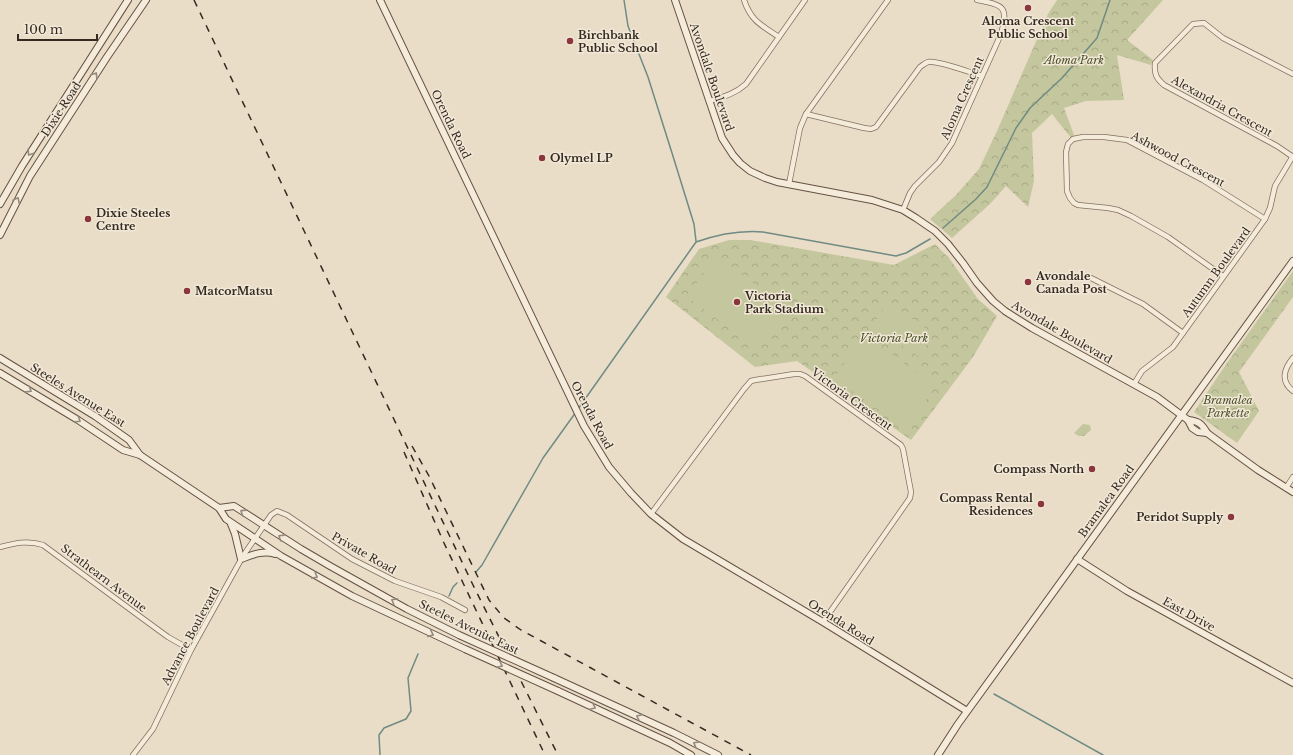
<svg xmlns="http://www.w3.org/2000/svg" width="1293" height="755" viewBox="0 0 1293 755" font-family="'Libre Baskerville',serif">
	<defs>
		<pattern id="park-crowns" width="20" height="18" patternUnits="userSpaceOnUse"><rect width="20" height="18" fill="#c4c69d"/><path d="M2 6a3 3 0 1 1 6 0M12 15a3 3 0 1 1 6 0" fill="none" stroke="#a9aa87"/></pattern>
	</defs>
	<rect width="100%" height="100%" fill="#e9ddc8"/>
	<g fill="url(#park-crowns)">
		<polygon points="1057,0 1163,0 1127,40 1153,60 1151,65 1117,55 1124,100 1086,101 1064,108 1074,135 1071,138 1052,114 1032,133 1034,181 1028,207 1006,186 991,203 952,238 930,219 956,195 979,169 997,131 1048,14"/>
		<polygon points="729,240 750,240 894,265 935,244 949,258 978,299 997,316 973,357 911,440 797,361 755,367 666,297 699,249"/>
		<polygon points="1293,271 1293,297 1239,372 1259,411 1237,443 1194,412 1227,363"/>
		<polygon points="1083,424 1090,425 1091,430 1084,436 1079,436 1074,433"/>
	</g>
	<g fill="#c4c69d">
		<polygon points="716,256 788,308 758,349 687,297"/>
		<polygon points="888,302 934,334 918,356 873,325"/>
		<polygon points="864,335 936,386 905,429 834,378"/>
	</g>
	<g fill="none" stroke-linecap="round" stroke-linejoin="round">
		<g stroke="#708b83" stroke-width="1.5">
			<polyline points="624,0 628,26 648,77 672,153 694,224 696,241"/>
			<polyline points="943,228 976,199 987,187 1016,128 1030,108 1062,78 1097,38 1110,0"/>
			<path d="M578,409L696,242C719,234 739,230 763,232L896,256L906,253L930,239"/>
			<polyline points="476,572 482,565 543,458 576,412"/>
			<polyline points="449,596 453,587 457,583"/>
			<polyline points="994,694 1103,755"/>
			<polyline points="380,755 379,735 384,728 406,719 411,711 408,678 418,654"/>
		</g>
		<defs>
			<g id="street">
				<path d="M744,0C751,21 761,25 779,37"/>
				<path d="M1293,74L1223,38L1204,23L1193,24L1190,27L1155,63C1154,74 1156,78 1164,85L1277,146L1293,157"/>
				<path d="M709,101C723,97 735,94 746,84L805,0"/>
				<path d="M806,114L864,128L871,129L876,127L920,67C923,65 925,63 928,62C938,60 971,73 982,76"/>
				<polyline points="789,184 800,128 806,114 888,0"/>
				<path d="M903,210L910,193L915,186L939,162L952,143L1001,34C1009,6 1003,5 977,0"/>
				<polyline points="1223,276 1168,237 1131,216 1118,210 1108,208 1078,205 1074,203 1070,198 1067,191 1066,152 1068,144 1073,139 1083,137 1104,137 1127,140 1203,180 1265,219"/>
				<polyline points="1091,278 1143,304 1183,333"/>
				<path d="M1293,358C1284,369 1280,381 1293,391"/>
				<polyline points="1134,384 1142,371 1173,347 1265,219 1270,208 1275,186 1293,156"/>
				<polyline points="1286,488 1293,477"/>
				<polyline points="651,514 744,389 751,381 755,380 794,374 800,374 805,376 901,445 903,449 911,492 910,498 823,622"/>
				<path d="M0,547C15,543 28,540 43,545L142,618L168,637L191,650"/>
				<polyline points="133,755 153,729 191,650 243,556 271,515 277,511 287,515 352,559 395,581 441,597 465,610"/>
			</g>
			<g id="secondary">
				<polyline points="380,0 584,426 609,467 631,493 651,514 683,539 823,622 967,711"/>
				<polyline points="675,0 722,138 733,155 740,163 750,171 765,178 777,182 872,200 903,210 916,218 935,231 948,244 963,263 977,283 993,301 1005,311 1032,328 1157,397 1188,420 1192,428 1198,432 1207,433"/>
				<polyline points="0,204 22,166 128,0"/>
				<polyline points="0,235 30,176 107,57 146,0"/>
				<polyline points="0,358 95,416 129,440 140,455"/>
				<polyline points="0,373 78,420 123,450 140,455 219,508 226,519 281,556 352,596 465,649"/>
				<path d="M1188,420C1199,421 1202,424 1207,433L1258,470L1293,492"/>
				<polyline points="219,508 234,506 301,549 330,566 407,609 459,635"/>
				<path d="M231,524L235,534L241,559C252,555 263,550 275,554"/>
				<polyline points="1077,559 1127,591 1293,683"/>
				<polyline points="554,678 674,733 718,755"/>
				<polyline points="558,691 670,743 691,755"/>
				<polyline points="938,755 958,724 1293,261"/>
			</g>
		</defs>
		<use href="#street" stroke="#83705f" stroke-width="6"/>
		<use href="#secondary" stroke="#655242" stroke-width="8"/>
		<use href="#street" stroke="#f5ebda" stroke-width="4.5"/>
		<use href="#secondary" stroke="#f5ebda" stroke-width="6"/>
		<g stroke="#352a21" stroke-width="1.5" stroke-dasharray="7 7" stroke-linecap="butt">
			<polyline points="194,0 473,585 558,755"/>
			<polyline points="412,446 429,476 489,600 504,618 521,630 751,755"/>
			<polyline points="404,452 444,543 545,755"/>
		</g>
		<defs>
			<g id="secondary-bridge">
				<polyline points="459,635 554,678"/>
				<polyline points="465,649 558,691"/>
			</g>
		</defs>
		<use href="#secondary-bridge" stroke="#655242" stroke-width="8" stroke-linecap="butt"/>
		<use href="#secondary-bridge" stroke="#f5ebda" stroke-width="6"/>
	</g>
	<defs><path id="oneway-chevron" d="M-2-3.5L2.5 0L-2 3.5" fill="none" stroke-width="1.6" stroke-linecap="round" stroke-linejoin="round"/></defs>
	<g stroke="#958a7e">
		<use href="#oneway-chevron" transform="translate(95 75) rotate(-57)"/>
		<use href="#oneway-chevron" transform="translate(30 153) rotate(123)"/>
		<use href="#oneway-chevron" transform="translate(17 200) rotate(-62)"/>
		<use href="#oneway-chevron" transform="translate(29 390) rotate(32)"/>
		<use href="#oneway-chevron" transform="translate(78 420) rotate(32)"/>
		<use href="#oneway-chevron" transform="translate(243 512) rotate(-147)"/>
		<use href="#oneway-chevron" transform="translate(281 537) rotate(-148)"/>
		<use href="#oneway-chevron" transform="translate(315 576) rotate(30)"/>
		<use href="#oneway-chevron" transform="translate(394 601) rotate(-151)"/>
		<use href="#oneway-chevron" transform="translate(431 634) rotate(24)"/>
		<use href="#oneway-chevron" transform="translate(500 665) rotate(24)"/>
		<use href="#oneway-chevron" transform="translate(593 707) rotate(25)"/>
		<use href="#oneway-chevron" transform="translate(639 717) rotate(-156)"/>
		<use href="#oneway-chevron" transform="translate(696 744) rotate(-152)"/>
	</g>
	<g fill="#8b363c" stroke="#f2e8d7" stroke-width="1.5">
		<circle cx="1028" cy="8" r="4"/>
		<circle cx="570" cy="41" r="4"/>
		<circle cx="542" cy="158" r="4"/>
		<circle cx="88" cy="219" r="4"/>
		<circle cx="1028" cy="282" r="4"/>
		<circle cx="187" cy="291" r="4"/>
		<circle cx="737" cy="302" r="4"/>
		<circle cx="1092" cy="469" r="4"/>
		<circle cx="1041" cy="504" r="4"/>
		<circle cx="1231" cy="517" r="4"/>
	</g>
	<g text-anchor="middle" stroke-width="3" stroke-linejoin="round" paint-order="stroke">
		<g font-size="11" font-weight="bold" fill="#352a21" stroke="#f2e8d7" text-anchor="start">
			<text x="1028" y="25" text-anchor="middle">Aloma Crescent<tspan x="1028" dy="13">Public School</tspan></text>
			<text x="578" y="39">Birchbank<tspan x="578" dy="13">Public School</tspan></text>
			<text x="550" y="162">Olymel LP</text>
			<text x="96" y="217">Dixie Steeles<tspan x="96" dy="13">Centre</tspan></text>
			<text x="1036" y="280">Avondale<tspan x="1036" dy="13">Canada Post</tspan></text>
			<text x="195" y="295">MatcorMatsu</text>
			<text x="745" y="300">Victoria<tspan x="745" dy="13">Park Stadium</tspan></text>
			<text x="1084" y="473" text-anchor="end">Compass North</text>
			<text x="1033" y="502" text-anchor="end">Compass Rental<tspan x="1033" dy="13">Residences</tspan></text>
			<text x="1223" y="521" text-anchor="end">Peridot Supply</text>
		</g>
		<g font-size="11" font-style="italic" fill="#484f2a" stroke="#f2e8d7">
			<text x="1074" y="64">Aloma Park</text>
			<text x="894" y="342">Victoria Park</text>
			<text x="1228" y="404">Bramalea<tspan x="1228" dy="13">Parkette</tspan></text>
		</g>
		<g font-size="11" fill="#352a21" stroke="#f2e8d7">
			<text transform="translate(712 77) rotate(71)" y="4">Avondale Boulevard</text>
			<text transform="translate(962 98) rotate(-66)" y="4">Aloma Crescent</text>
			<text transform="translate(1222 106) rotate(29)" y="4">Alexandria Crescent</text>
			<text transform="translate(61 109) rotate(-57)" y="4">Dixie Road</text>
			<text transform="translate(451 124) rotate(64)" y="4">Orenda Road</text>
			<text transform="translate(1178 159) rotate(28)" y="4">Ashwood Crescent</text>
			<text transform="translate(1216 272) rotate(-54)" y="4">Autumn Boulevard</text>
			<text transform="translate(1062 332) rotate(30)" y="4">Avondale Boulevard</text>
			<text transform="translate(78 395) rotate(32)" y="4">Steeles Avenue East</text>
			<text transform="translate(852 399) rotate(36)" y="4">Victoria Crescent</text>
			<text transform="translate(592 415) rotate(62)" y="4">Orenda Road</text>
			<text transform="translate(1106 501) rotate(-54)" y="4">Bramalea Road</text>
			<text transform="translate(364 553) rotate(30)" y="4">Private Road</text>
			<text transform="translate(104 578) rotate(37)" y="4">Strathearn Avenue</text>
			<text transform="translate(1189 614) rotate(29)" y="4">East Drive</text>
			<text transform="translate(841 622) rotate(32)" y="4">Orenda Road</text>
			<text transform="translate(469 627) rotate(26)" y="4">Steeles Avenue East</text>
			<text transform="translate(190 636) rotate(-62)" y="4">Advance Boulevard</text>
		</g>
	</g>
	<path d="M18 34v6h79v-6" fill="none" stroke="#352a21" stroke-width="2"/>
	<text x="24" y="34" font-size="12" fill="#352a21" stroke="#f2e8d7" stroke-width="3" paint-order="stroke">100 m</text>
</svg>
